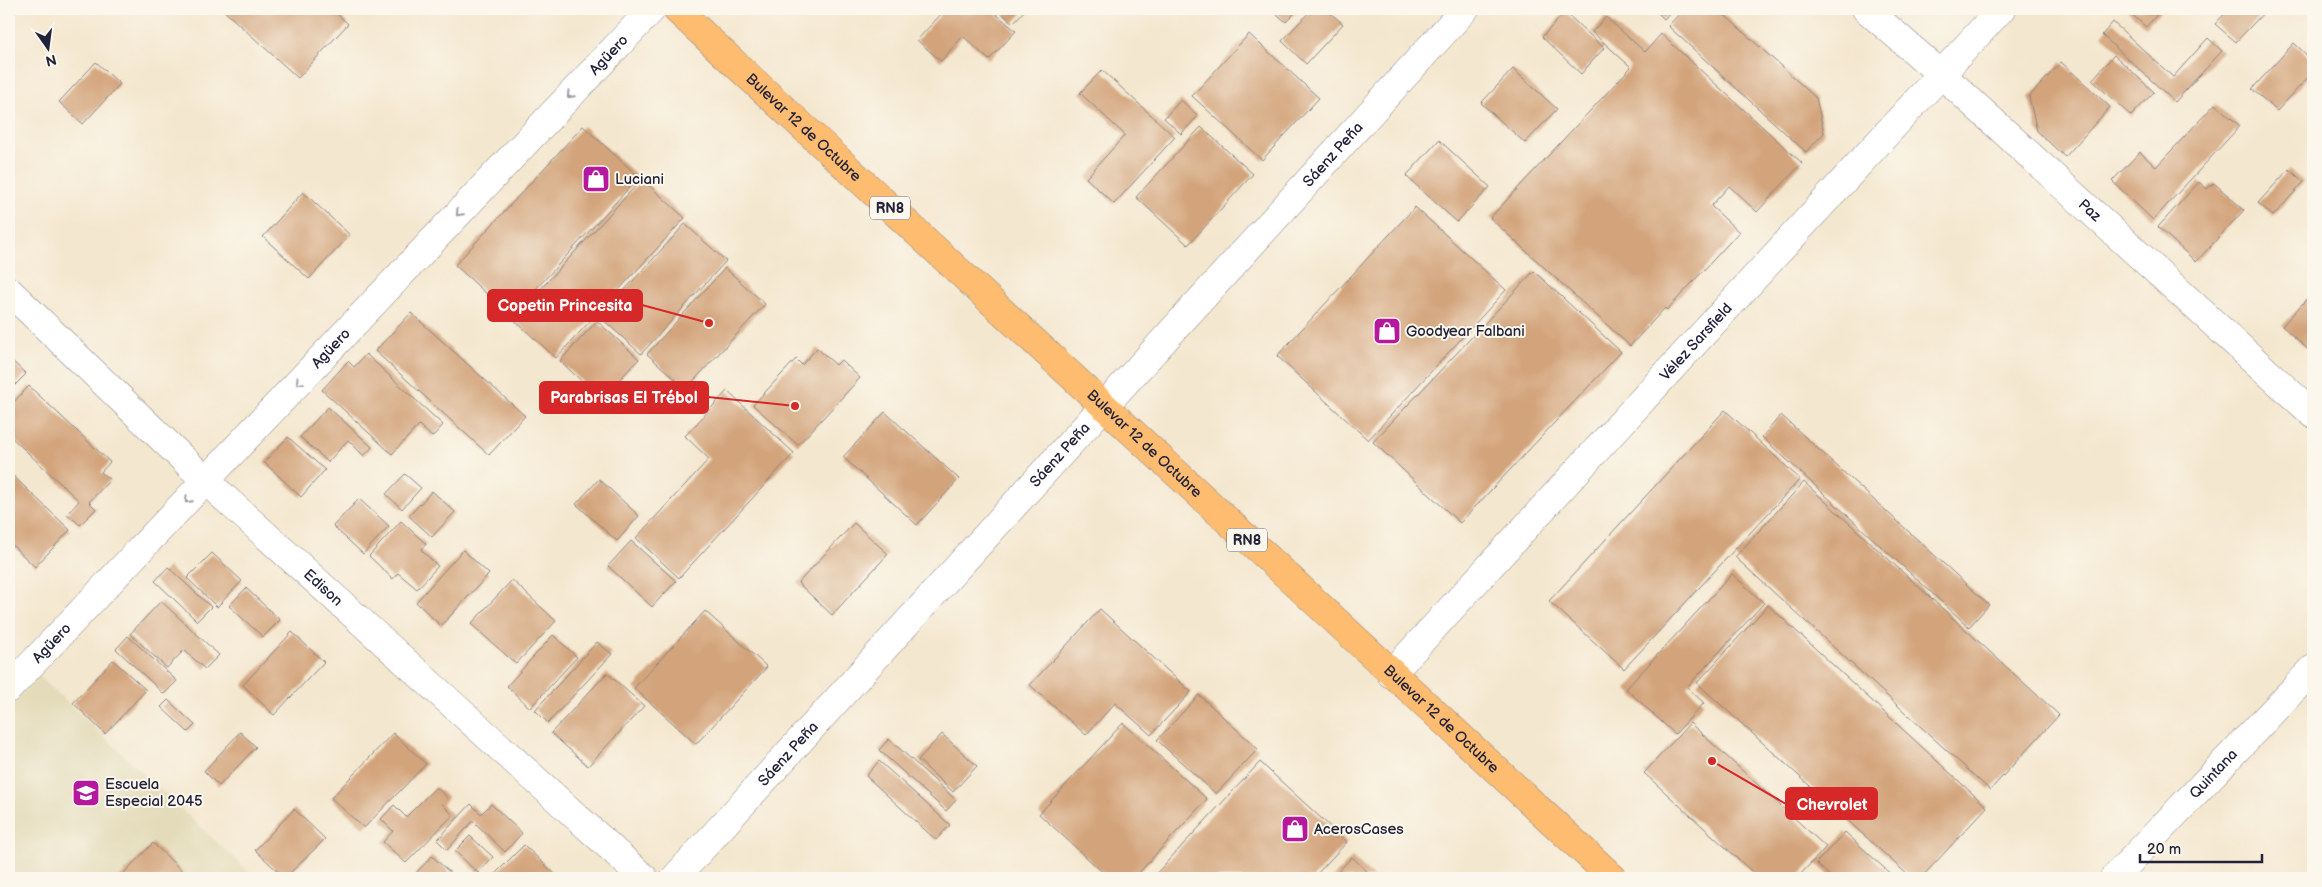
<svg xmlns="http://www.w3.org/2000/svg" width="2322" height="887" viewBox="0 0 2322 887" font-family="'Balsamiq Sans',sans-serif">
	<rect width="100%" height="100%" fill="#fbf7ec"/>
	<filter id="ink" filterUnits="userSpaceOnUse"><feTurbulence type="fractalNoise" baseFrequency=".02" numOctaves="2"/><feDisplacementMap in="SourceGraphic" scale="10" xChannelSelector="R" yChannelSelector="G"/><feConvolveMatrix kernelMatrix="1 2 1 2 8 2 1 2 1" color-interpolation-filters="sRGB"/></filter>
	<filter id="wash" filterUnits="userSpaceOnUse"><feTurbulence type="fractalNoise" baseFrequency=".0096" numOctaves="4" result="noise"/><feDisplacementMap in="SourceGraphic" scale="20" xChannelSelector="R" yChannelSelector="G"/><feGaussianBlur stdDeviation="1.12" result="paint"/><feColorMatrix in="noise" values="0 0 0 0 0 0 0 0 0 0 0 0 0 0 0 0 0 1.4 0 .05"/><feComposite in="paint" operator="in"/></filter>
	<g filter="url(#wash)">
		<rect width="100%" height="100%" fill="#f4e7cf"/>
		<polygon fill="#e4dbba" points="39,676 255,878 9,878 9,707"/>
		<g id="blocks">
			<g fill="#d3a47b">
				<polygon points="222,9 332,9 348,24 298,78"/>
				<polygon points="946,9 990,9 1016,31 989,60 963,36 941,61 917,40"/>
				<polygon points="997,9 1026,9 1013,23"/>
				<polygon points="1271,9 1299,9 1286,22"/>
				<polygon points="1312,9 1326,9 1343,24 1306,64 1282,41"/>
				<polygon points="1654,9 1673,9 1664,19"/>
				<polygon points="1684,9 1718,9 1816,98 1824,133 1806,152 1668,26"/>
				<polygon points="2126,9 2162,9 2146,27"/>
				<polygon points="2229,9 2267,9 2236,42 2215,24"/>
				<polygon points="1565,12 1604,48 1581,74 1542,37"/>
				<polygon points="1606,17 1645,52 1661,34 1802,163 1757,212 1729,186 1711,206 1739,232 1667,310 1665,308 1630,346 1490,218 1631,67 1592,32"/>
				<polygon points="2113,22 2173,77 2208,38 2222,51 2175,102 2102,35"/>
				<polygon points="1249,34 1319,98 1262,160 1192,96"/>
				<polygon points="2294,43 2313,61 2313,72 2277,111 2252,89"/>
				<polygon points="2114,55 2154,92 2131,116 2092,80"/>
				<polygon points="96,62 120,84 83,124 59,102"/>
				<polygon points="2061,62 2110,107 2065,157 2037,131 2029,97"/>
				<polygon points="1513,69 1557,109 1525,143 1481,103"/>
				<polygon points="1102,70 1175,137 1114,204 1086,178 1125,135 1080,93"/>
				<polygon points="1181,100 1198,116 1181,134 1164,118"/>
				<polygon points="2215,104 2240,126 2153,220 2112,181 2140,152 2156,167"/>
				<polygon points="583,126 639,177 511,316 455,265"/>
				<polygon points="1201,127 1253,174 1188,245 1136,197"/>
				<polygon points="1439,140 1490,187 1457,222 1406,176"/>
				<polygon points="2289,169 2304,182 2273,216 2258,203"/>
				<polygon points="642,179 685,218 556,358 513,319"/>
				<polygon points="2199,182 2207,189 2214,183 2244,210 2196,262 2158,227"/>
				<polygon points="303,192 350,235 309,279 263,237"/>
				<polygon points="1415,207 1506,290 1368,440 1277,356"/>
				<polygon points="685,224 726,261 641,354 600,317"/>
				<polygon points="725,268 765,304 686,389 647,354"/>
				<polygon points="1534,271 1621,352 1460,523 1373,442"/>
				<polygon points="2313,292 2313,354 2282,326"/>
				<polygon points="411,313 525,416 489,455 375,351"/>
				<polygon points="597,321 639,359 601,399 560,361"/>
				<polygon points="817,348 836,365 841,360 860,378 798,445 753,405 796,359 802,365"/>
				<polygon points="366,354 443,425 432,437 419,425 392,454 322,390 348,361 354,367"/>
				<polygon points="9,358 26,374 11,389 9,387"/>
				<polygon points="29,386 110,462 101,472 110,480 89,502 96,509 80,525 67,514 79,501 9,435 9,407"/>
				<polygon points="727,391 794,453 679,578 636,538 709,459 685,436"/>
				<polygon points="328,407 372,447 364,456 348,440 328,462 300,437"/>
				<polygon points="1725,410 1800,479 1624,669 1549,601"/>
				<polygon points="885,412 959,479 917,525 843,457"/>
				<polygon points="1781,415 1989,605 1969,627 1762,437"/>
				<polygon points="288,437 325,470 301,497 264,462"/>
				<polygon points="9,472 70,530 35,567 9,542"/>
				<polygon points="405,474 421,488 402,509 386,494"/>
				<polygon points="599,479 639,516 617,541 576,504"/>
				<polygon points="1804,482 2059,715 1990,790 1735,557"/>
				<polygon points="432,491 455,512 432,537 409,516"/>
				<polygon points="359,499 389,526 363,554 333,526"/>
				<polygon points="401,521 426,544 421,550 438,566 417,589 398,573 393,579 369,556"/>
				<polygon points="854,523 888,554 832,615 798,583"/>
				<polygon points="631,541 676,581 652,607 608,566"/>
				<polygon points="463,550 489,574 441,626 416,602"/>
				<polygon points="212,553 242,581 217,607 187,578"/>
				<polygon points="168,567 211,607 197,621 155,581"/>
				<polygon points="1732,574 1764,603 1687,687 1704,703 1675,734 1626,689"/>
				<polygon points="512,580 556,621 516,664 471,624"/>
				<polygon points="246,588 280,620 263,637 229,606"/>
				<polygon points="161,601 219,655 205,669 184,650 167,668 130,634"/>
				<polygon points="1768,605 1987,807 1921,878 1911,878 1697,683"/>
				<polygon points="1100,609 1191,692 1151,735 1115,703 1086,735 1030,685"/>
				<polygon points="705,611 767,667 696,744 634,688"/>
				<polygon points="292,632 324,662 274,715 243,685"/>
				<polygon points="553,635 577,657 530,708 507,686"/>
				<polygon points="128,636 177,681 164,694 116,649"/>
				<polygon points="597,642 612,654 548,723 535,710"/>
				<polygon points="113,660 146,690 105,734 73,703"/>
				<polygon points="607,673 644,706 588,766 551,733"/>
				<polygon points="1199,695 1258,749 1216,794 1157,740"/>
				<polygon points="168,700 195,725 188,732 161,707"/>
				<polygon points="1123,723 1207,799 1134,878 1109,878 1039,814"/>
				<polygon points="1690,723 1826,847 1797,878 1759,878 1644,773"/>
				<polygon points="240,732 256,747 219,786 204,771"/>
				<polygon points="393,733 426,764 364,828 331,798"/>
				<polygon points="942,734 977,766 953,792 918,760"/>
				<polygon points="889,739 956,800 946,811 879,750"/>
				<polygon points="879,761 950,825 936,840 866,776"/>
				<polygon points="1260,762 1347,842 1313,878 1152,878"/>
				<polygon points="436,787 448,798 442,804 453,815 406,863 383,842 393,831 381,819 394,805 406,817"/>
				<polygon points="471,804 481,814 491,804 522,833 505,852 473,821 447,850 437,840"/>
				<polygon points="294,809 325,839 285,878 255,850"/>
				<polygon points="1845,832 1895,878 1832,878 1816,863"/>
				<polygon points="470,836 493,857 478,873 455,851"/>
				<polygon points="153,843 184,873 179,878 119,878"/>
				<polygon points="524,845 559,878 491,878"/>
				<polygon points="432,856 456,878 419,878 415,874"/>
				<polygon points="1352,857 1374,878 1332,878"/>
			</g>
		</g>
	</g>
	<g filter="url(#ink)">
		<use href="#blocks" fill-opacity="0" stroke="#8b8485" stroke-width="1"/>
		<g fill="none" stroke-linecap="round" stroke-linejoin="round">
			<defs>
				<g id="minor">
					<path id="s1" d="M1866,9L1941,74L2313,414"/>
					<path id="s2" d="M9,291L206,481L644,878"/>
					<path id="s3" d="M1391,674L2001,9"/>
					<path id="s4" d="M9,688L652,9"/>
					<path id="s5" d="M675,878L1465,9"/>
					<path id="s6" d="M2114,878L2313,669"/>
				</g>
				<g id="highway">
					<path id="s7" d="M676,9L1613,878"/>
				</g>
			</defs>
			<use href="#minor" stroke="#8b8485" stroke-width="29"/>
			<use href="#highway" stroke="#8b8485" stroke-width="29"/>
			<use href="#minor" stroke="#fff" stroke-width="28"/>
			<use href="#highway" stroke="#fdbc70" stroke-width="28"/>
		</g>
		<defs><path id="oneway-chevron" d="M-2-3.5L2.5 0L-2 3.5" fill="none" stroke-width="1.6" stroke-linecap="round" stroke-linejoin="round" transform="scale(1.25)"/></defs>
		<g stroke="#9c9ca7">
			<use href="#oneway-chevron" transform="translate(570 95) rotate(133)"/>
			<use href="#oneway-chevron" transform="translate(459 213) rotate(133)"/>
			<use href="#oneway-chevron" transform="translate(299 382) rotate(133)"/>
			<use href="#oneway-chevron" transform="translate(188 500) rotate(134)"/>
		</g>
	</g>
	<defs>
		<symbol id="shop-square" viewBox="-11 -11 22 22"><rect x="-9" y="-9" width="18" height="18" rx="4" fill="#b5179e" stroke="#fbf7ec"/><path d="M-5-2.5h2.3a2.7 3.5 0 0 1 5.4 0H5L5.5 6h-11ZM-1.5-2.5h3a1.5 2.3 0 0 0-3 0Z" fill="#fff"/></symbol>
		<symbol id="school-square" viewBox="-11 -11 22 22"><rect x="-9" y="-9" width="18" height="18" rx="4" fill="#b5179e" stroke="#fbf7ec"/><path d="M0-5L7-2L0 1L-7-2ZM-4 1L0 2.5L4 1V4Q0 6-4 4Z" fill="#fff"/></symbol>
	</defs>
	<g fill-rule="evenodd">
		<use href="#shop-square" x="580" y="163" width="32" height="32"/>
		<use href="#shop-square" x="1371" y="315" width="32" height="32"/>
		<use href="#school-square" x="70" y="777" width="32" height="32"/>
		<use href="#shop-square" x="1279" y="813" width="32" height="32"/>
	</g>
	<g text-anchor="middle" stroke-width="4" stroke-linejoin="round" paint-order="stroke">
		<g fill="#fbf7ec" stroke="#636270" stroke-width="1">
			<rect x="870" y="196.5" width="40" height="23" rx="4"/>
			<rect x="1227" y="528.5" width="40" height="23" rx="4"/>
		</g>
		<g font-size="14" font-weight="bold" fill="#22223b">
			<text x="890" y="213">RN8</text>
			<text x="1247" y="545">RN8</text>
		</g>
		<g font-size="15" fill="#22223b" stroke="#fbf7ec">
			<text dy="5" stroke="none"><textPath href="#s4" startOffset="872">Agüero</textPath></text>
			<text dy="5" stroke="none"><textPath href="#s7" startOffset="174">Bulevar 12 de Octubre</textPath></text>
			<text dy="5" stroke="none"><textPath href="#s5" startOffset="978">Sáenz Peña</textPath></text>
			<text dy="5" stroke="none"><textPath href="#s1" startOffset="301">Paz</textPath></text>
			<text dy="5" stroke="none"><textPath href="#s3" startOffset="451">Vélez Sarsfield</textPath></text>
			<text dy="5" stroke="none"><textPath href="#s4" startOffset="468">Agüero</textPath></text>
			<text dy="5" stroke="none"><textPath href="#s7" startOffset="639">Bulevar 12 de Octubre</textPath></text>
			<text dy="5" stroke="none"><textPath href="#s5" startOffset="572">Sáenz Peña</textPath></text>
			<text dy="5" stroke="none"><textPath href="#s2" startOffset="432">Edison</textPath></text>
			<text dy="5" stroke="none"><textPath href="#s4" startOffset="62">Agüero</textPath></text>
			<text dy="5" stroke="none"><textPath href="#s7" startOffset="1044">Bulevar 12 de Octubre</textPath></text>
			<text dy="5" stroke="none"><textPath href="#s5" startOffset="168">Sáenz Peña</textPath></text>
			<text dy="5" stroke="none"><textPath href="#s6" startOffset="144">Quintana</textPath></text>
		</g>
		<g font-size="15" fill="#22223b" stroke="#fbf7ec" text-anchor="start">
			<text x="615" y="184">Luciani</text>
			<text x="1406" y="336">Goodyear Falbani</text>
			<text x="105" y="789">Escuela<tspan x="105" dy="17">Especial 2045</tspan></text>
			<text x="1314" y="834">AcerosCases</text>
		</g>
	</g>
	<path fill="none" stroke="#d62828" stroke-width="2" d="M709 323L642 305M795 406L708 397M1712 761L1786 804"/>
	<g fill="#d62828" stroke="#fbf7ec" stroke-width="2">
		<circle cx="709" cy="323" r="5"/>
		<circle cx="795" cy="406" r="5"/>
		<circle cx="1712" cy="761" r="5"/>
	</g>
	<g fill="#d62828" stroke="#d62828" stroke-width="2">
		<rect x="488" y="290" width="154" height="31" rx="5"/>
		<rect x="540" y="382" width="168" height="31" rx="5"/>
		<rect x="1786" y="788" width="91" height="31" rx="5"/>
	</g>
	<g font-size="16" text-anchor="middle" font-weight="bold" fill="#fff">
		<text x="565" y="311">Copetin Princesita</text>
		<text x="624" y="403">Parabrisas El Trébol</text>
		<text x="1832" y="810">Chevrolet</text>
	</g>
	<rect width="2322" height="887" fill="none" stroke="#fbf7ec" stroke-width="30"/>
	<g transform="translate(48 48) rotate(166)" stroke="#fbf7ec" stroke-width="4" paint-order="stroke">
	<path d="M0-4L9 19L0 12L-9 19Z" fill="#22223b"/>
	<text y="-8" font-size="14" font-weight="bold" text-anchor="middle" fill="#22223b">N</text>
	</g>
	<path d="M2140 854v8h122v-8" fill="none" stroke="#22223b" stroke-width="2.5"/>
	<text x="2147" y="854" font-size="15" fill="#22223b" stroke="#fbf7ec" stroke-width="4" paint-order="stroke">20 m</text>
</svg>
